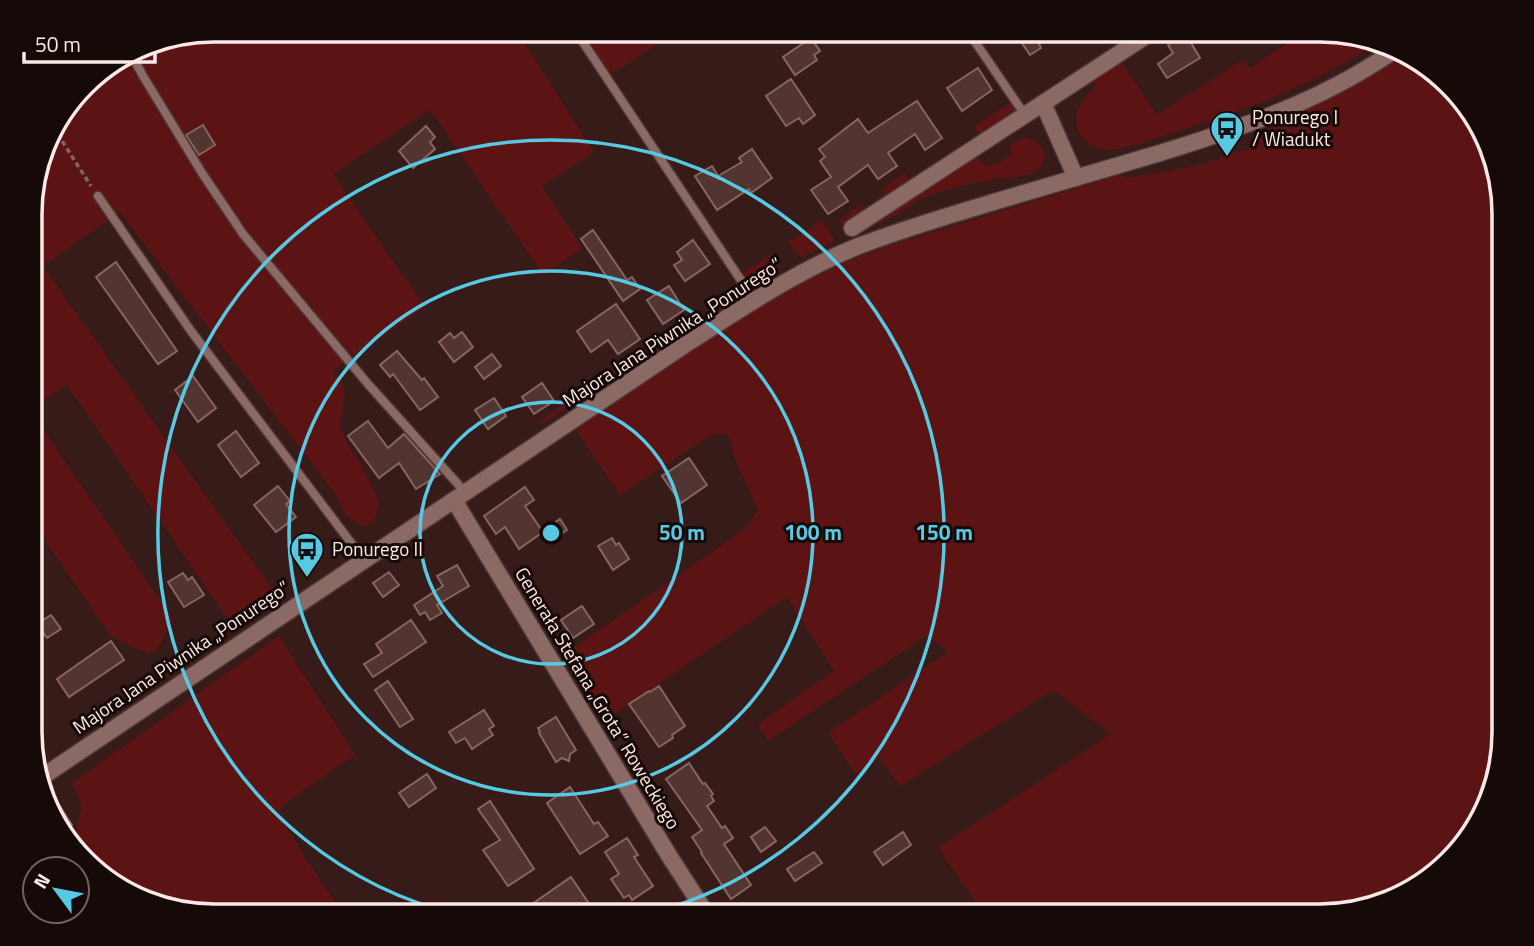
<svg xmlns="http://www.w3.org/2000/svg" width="1534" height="946" viewBox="0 0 1534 946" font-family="'Titillium Web',sans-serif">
	<rect width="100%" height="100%" fill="#371b19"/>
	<g fill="#5b1413">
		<path d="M214,30H527L519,35L594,152L542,186L582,248L543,275L430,109L333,174L425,307L333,371L342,379L345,397L340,425L348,446L361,464L379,502L374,521L361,526L346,515L335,494L120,212L43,266L272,589C267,607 250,618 234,628L67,385L31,408V191L49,132L92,76L144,44Z"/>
		<polygon points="579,30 679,30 609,76"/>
		<path d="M1308,30H1320L1373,46C1308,88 1236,114 1161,137C1144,142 1116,153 1099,148C1090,146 1082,140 1079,132C1070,112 1083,99 1096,86L1093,80L1121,61L1157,115L1243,60L1250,68Z"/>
		<polygon points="1404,55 1422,61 1479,122 1504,202 1504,743 1473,834 1412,891 1331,916 977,916 975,901 938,848 1111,734 1054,690 900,786 879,758 855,774 828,733 945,654 947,651 928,635 768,741 758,724 834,671 787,597 607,719 566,653 745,529 758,510 735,459 728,434 713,434 620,495 576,430 577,426 739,318 788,289 850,260 894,244 1120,175 1123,174 1127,178 1200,165 1250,148 1249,143 1275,125 1360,83"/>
		<polygon points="1013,101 1019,110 980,136 974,127"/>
		<path d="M1021,139C1044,136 1055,163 1034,172C1023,177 1009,178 997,179C973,183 950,187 928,196C914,201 903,212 890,218C878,225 863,230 850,235L838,220L862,204L864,214L975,156C988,173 998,163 1013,154L1009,147Z"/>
		<polygon points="905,173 911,182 888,197 882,189"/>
		<polygon points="822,220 835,241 800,257 789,242"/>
		<polygon points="772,254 780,267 750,286 742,274"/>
		<polygon points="690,320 692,323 626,367 625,365"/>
		<polygon points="616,370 618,373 542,424 539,421"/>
		<polygon points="31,412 173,619 157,650 148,654 111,636 31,520"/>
		<polygon points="279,636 355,755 284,804 278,815 344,916 214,916 112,885 73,844 81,809 79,795 71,784"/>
		<polygon points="31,676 45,694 37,707 31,709"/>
		<polygon points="443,901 453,916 420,916"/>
	</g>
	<g fill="#523431" stroke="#876561" stroke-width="2">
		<polygon points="1013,30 1061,30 1039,44 1041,48 1030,55"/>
		<polygon points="1184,31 1200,58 1167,78 1158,64 1173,53 1168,45 1173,42 1171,39"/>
		<polygon points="811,38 820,51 814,55 817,60 795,75 783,57"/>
		<polygon points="978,68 992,90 962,111 947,88"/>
		<polygon points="791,79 815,115 803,124 799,118 786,126 766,96"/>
		<polygon points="917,101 942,138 925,150 915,134 888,153 897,166 878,179 868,165 838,187 848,201 828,214 811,190 831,177 820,161 825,157 819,149 858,119 868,133"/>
		<polygon points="203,125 215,145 199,155 186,135"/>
		<polygon points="426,126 435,137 430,142 435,149 413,168 399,151"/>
		<polygon points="752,149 772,178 751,193 749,189 717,210 695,176 712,166 718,176 742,162 739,158"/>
		<polygon points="593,230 627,280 632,277 640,289 623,301 581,239"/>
		<polygon points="693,240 710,264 685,281 674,265 682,260 677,252"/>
		<polygon points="116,262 177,351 158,364 96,277"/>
		<polygon points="669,286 684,310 663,324 647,300"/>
		<polygon points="616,304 640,339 618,354 608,340 591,352 577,331"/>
		<polygon points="462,332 473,347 454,362 439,342 450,333 454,338"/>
		<polygon points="397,351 422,380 424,378 438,397 420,410 393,374 390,377 380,365"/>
		<polygon points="492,354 501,366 484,379 475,367"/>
		<polygon points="193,376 216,408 198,422 175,390"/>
		<polygon points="542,383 554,401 534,414 522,397"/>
		<polygon points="494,398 506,416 488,429 475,410"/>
		<polygon points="368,421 388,448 404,434 440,474 416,489 399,463 379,478 348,436"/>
		<polygon points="236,431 259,463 241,477 218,445"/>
		<polygon points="689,458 707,485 681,503 662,476"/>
		<polygon points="278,486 290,501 286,504 296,517 276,532 254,505"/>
		<polygon points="525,487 534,500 525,506 543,532 519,549 505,527 496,534 484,516"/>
		<polygon points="560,519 567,530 553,539 546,529"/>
		<polygon points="612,538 616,545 619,543 629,559 613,570 598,546"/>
		<polygon points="457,565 469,586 437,605 442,613 430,620 425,612 420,615 414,605 443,586 437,576"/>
		<polygon points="389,572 399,585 383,597 373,583"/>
		<polygon points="183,573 188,580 192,577 204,595 184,607 168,582"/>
		<polygon points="582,606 594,624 573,638 561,620"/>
		<polygon points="51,615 61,629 47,638 37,624"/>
		<polygon points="411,620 426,642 373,677 364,664 382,653 376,644"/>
		<polygon points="111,641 124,660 69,697 57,679"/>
		<polygon points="388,681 413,719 400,727 375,690"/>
		<polygon points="659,686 685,726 672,735 673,738 659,747 629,704 649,691 650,692"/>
		<polygon points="484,710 494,726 489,729 493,735 472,749 465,738 456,743 449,732"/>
		<polygon points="556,717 576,750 570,754 569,761 562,758 556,762 539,733 540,732 538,728"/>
		<polygon points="689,763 703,784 705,783 713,794 711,796 714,801 707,806 722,828 725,826 733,838 724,844 751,885 731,899 701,853 702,852 692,837 702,830 666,779"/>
		<polygon points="427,774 436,788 409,807 399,793"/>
		<polygon points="47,786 72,825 62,832 55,824 43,789"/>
		<polygon points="570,787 594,824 598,822 608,836 580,854 547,803"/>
		<polygon points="490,801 534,869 508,886 483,850 500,840 478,809"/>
		<polygon points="765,827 776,841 761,852 751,837"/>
		<polygon points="903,832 911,845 883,865 874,852"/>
		<polygon points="627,838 638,855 634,857 653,886 632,900 629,895 624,898 611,879 619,874 605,852"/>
		<polygon points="814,852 822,863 795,881 787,869"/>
		<polygon points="571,877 594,911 586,916 515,916"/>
	</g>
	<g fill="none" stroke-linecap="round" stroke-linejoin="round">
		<defs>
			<g id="service">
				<polyline points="575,30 754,300"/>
				<polyline points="967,30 1025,115"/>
				<polyline points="130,52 143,76 202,173 243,234 368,384 465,492"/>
				<polyline points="98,196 191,331 364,560"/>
			</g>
			<g id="minor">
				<polyline points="1043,103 1076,178"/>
				<polyline points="852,228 1155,30"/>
				<polyline points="454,500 668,854 708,916"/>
				<path d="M39,779L686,344C741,309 795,272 856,247C902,229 950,215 997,201C1051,185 1106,169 1160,153C1241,128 1321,101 1392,52"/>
			</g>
		</defs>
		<use href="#service" stroke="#4e3736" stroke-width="11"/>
		<use href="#minor" stroke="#4e3736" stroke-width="19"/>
		<polyline stroke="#806765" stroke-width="3.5" stroke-dasharray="5 3.5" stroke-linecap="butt" points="53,127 91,186"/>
		<use href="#service" stroke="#8b6965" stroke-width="8"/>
		<use href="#minor" stroke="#8b6965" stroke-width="16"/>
	</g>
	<g fill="none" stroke="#58c9e3" stroke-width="3.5">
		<circle cx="551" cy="533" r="131"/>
		<circle cx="551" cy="533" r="262"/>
		<path d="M463 916A393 393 0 1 1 639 916"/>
	</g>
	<defs>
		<symbol id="bus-pin" viewBox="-11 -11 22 30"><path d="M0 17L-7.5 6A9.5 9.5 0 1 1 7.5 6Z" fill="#58c9e3" stroke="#160a08"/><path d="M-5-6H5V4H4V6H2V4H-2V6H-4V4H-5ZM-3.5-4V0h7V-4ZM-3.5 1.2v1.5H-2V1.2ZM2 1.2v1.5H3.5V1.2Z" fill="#111"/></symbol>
	</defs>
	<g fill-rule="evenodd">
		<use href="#bus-pin" x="1208" y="109" width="38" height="52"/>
		<use href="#bus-pin" x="288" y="530" width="38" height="52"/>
	</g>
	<g text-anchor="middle" stroke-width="6" stroke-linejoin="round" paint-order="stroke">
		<g font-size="19" fill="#fce8e6" stroke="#160a08" text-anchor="start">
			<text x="1252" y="124">Ponurego I<tspan x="1252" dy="22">/ Wiadukt</tspan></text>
			<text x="332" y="556">Ponurego II</text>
		</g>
		<g font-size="19" fill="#fce8e6" stroke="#160a08">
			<text transform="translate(672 332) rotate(-33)" y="7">Majora Jana Piwnika „Ponurego”</text>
			<text transform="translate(181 657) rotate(-34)" y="7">Majora Jana Piwnika „Ponurego”</text>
			<text transform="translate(598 698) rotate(59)" y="7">Generała Stefana „Grota” Roweckiego</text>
		</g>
	</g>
	<path d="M0 0H1534V946H0ZM214 42H1320A172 172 0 0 1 1492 214V732A172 172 0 0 1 1320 904H214A172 172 0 0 1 42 732V214A172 172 0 0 1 214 42Z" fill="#160a08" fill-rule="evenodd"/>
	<path fill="none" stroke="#fce8e6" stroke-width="3.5" d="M214 42H1320A172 172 0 0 1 1492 214V732A172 172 0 0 1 1320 904H214A172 172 0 0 1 42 732V214A172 172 0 0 1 214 42Z"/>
	<circle cx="551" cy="533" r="10" fill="#58c9e3" stroke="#160a08" stroke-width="3.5"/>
	<g font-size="21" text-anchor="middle" font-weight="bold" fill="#58c9e3" stroke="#160a08" stroke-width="6" stroke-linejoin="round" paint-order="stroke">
		<text x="682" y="540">50 m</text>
		<text x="813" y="540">100 m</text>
		<text x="944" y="540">150 m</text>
	</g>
	<g transform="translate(56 890) rotate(302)"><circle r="33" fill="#160a08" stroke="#726361" stroke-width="2"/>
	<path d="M0-5L12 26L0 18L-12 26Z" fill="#58c9e3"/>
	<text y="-10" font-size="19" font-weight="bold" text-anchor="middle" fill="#fce8e6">N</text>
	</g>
	<path d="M24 52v10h131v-10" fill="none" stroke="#fce8e6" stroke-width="3.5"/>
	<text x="35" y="52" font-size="21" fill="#fce8e6" stroke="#160a08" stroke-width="5" paint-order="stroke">50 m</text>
</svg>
